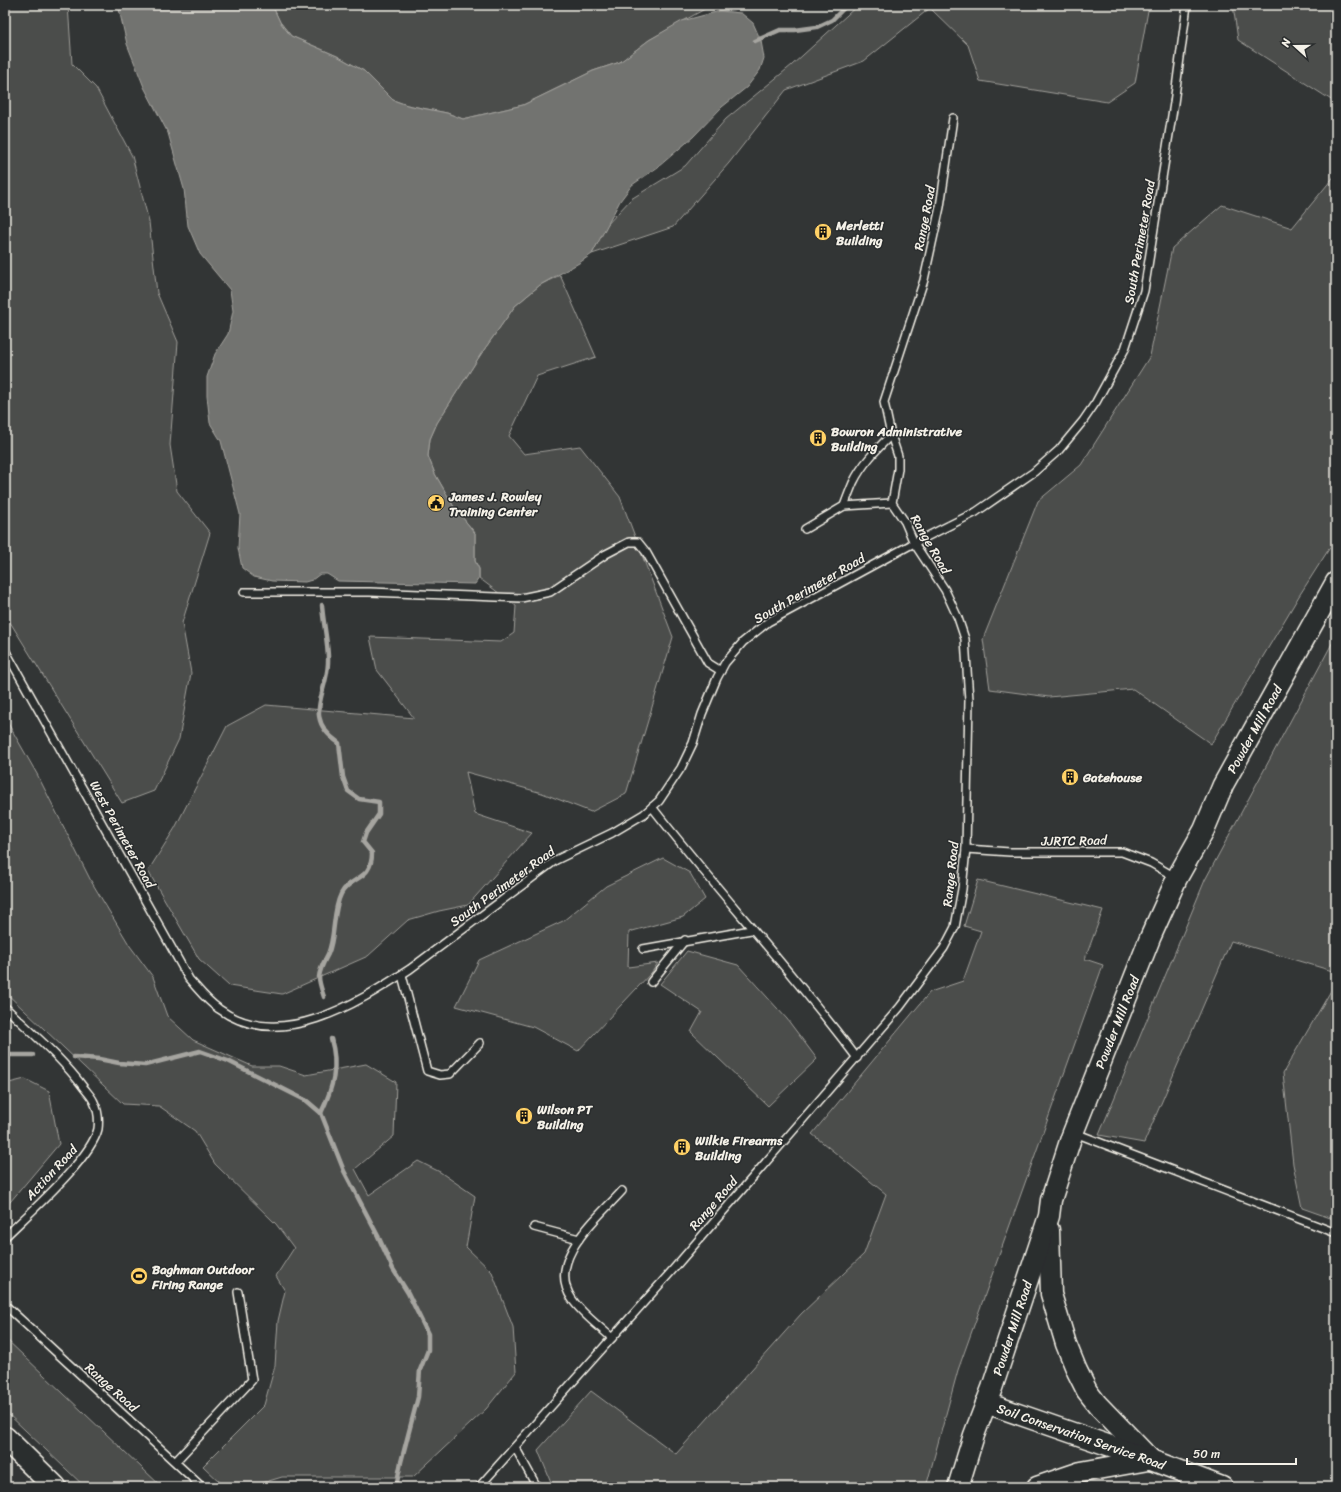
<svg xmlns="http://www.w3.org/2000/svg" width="1341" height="1492" viewBox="0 0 1341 1492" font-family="Sriracha,sans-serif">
	<rect width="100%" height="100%" fill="#323535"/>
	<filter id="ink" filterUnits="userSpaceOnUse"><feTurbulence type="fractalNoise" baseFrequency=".025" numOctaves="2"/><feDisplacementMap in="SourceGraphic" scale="8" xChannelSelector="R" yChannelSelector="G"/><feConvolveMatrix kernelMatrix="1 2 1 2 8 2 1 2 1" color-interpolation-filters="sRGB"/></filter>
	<g filter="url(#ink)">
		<g fill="#4b4d4c" stroke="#a09f9a">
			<polygon points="5,5 68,5 72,64 96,88 132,156 149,222 157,293 178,342 170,445 177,491 210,533 182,623 191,673 179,739 154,791 122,803 5,614"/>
			<polygon points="276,5 712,5 649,40 620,62 593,71 523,105 463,119 447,113 407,105 393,100 364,71 337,56 291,36 280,22 274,9"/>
			<polygon points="858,5 1149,5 1135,83 1107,102 980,81 968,45 930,8 864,61 786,90 729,163 673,227 592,254 605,227 631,199 685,166 726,119 792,65"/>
			<polygon points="1233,5 1336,5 1336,103 1238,40"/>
			<polygon points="1336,174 1336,538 1299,596 1211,744 1133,689 1049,697 990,689 983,639 1038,501 1081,465 1150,356 1172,248 1222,205 1292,228"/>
			<polygon points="560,275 596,357 537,376 509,436 524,454 580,446 620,497 673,637 626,794 591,812 542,793 466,772 475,814 532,833 468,905 439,911 408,920 368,956 282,994 229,986 199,959 148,871 175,828 227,726 266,705 414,718 377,670 370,637 501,642 514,633 516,606 479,578 479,569 475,561 475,533 454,507 435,474 428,456 430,439 437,423 481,354 515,306 540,285"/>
			<polygon points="1336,636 1336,972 1231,941 1144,1143 1099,1135 1205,880"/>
			<polygon points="5,718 37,774 91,881 130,946 153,977 167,1016 193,1040 252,1066 279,1066 306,1075 366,1064 396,1082 394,1136 355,1169 369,1195 418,1161 440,1172 475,1196 466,1247 492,1272 513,1327 516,1372 486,1409 413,1477 282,1477 249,1487 241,1487 221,1483 203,1466 264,1405 275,1366 278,1321 285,1291 276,1276 294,1248 276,1224 215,1164 195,1131 159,1106 123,1104 5,992"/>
			<polygon points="663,858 690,873 705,899 683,917 629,932 628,967 658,963 652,972 578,1051 533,1027 456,1006 479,960 563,921 606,886"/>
			<polygon points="978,880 1103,910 1085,959 1103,965 958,1370 926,1487 553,1487 538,1450 591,1391 676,1454 801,1314 864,1254 886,1194 812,1134 930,992 963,981 981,931 964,926"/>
			<polygon points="687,951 738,965 787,1019 817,1059 768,1106 691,1032 702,1012 660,984"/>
			<polygon points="1336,982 1336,1220 1302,1208 1293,1164 1283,1073"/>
			<polygon points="25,1079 49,1091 59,1144 5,1208 5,1084"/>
			<polygon points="5,1338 162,1487 85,1487 6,1412"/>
		</g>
		<polygon fill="#727370" stroke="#a6a5a0" points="118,5 276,5 274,9 280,22 291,36 337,56 364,71 393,100 407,105 447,113 463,119 523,105 593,71 620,62 649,40 682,21 720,11 741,13 753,23 761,41 764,58 760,70 747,87 722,107 693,137 658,167 632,185 620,201 592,254 579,263 540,285 515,306 481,354 437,423 430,439 428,456 435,474 454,507 475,533 475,561 479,569 479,578 475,584 338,581 327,574 320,574 312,580 305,582 272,581 254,577 242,568 238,548 240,514 221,441 210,423 207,396 207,377 215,354 228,334 233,311 230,290 200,254 188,226 184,189 168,133 144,87 127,44"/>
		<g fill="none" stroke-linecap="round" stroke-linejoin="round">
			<g stroke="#a6a5a0" stroke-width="4.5">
				<polyline points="755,41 780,30 795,30 817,27 832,20 847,5"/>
				<path d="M322,605C323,623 329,646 328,663C327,695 302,718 339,743L343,777L348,791L359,799L379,802V814L366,833L363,842L372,853C372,881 350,876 341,894C332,912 336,935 328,954C324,962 320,968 319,977C319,983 322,991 324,997"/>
				<polyline points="5,1055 33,1055"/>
				<polyline points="74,1057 99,1059 119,1063 145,1065 200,1051 228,1061 307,1101 321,1113 344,1171 378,1236 393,1269 408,1293 428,1334 428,1350 420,1370 418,1397 401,1462 396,1487"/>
				<path d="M321,1113C333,1088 339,1066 331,1039"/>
			</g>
			<defs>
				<g id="service">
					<path d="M844,506C847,498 850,490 853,483C862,464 877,449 891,435"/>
					<polyline points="805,529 844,506 892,503"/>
					<polyline points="244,592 370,592 521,598 550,592 606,554 629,542 638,542 646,552 708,663 721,671"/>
					<path d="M5,650L189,979C199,990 207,1001 219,1009C280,1053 357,1003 410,969L556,860L612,833L644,814L659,801L681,768L693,743L702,714L717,678L725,663L743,642L768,622L914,543L976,512L1034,472L1059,450L1083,421L1096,402L1125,349L1144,291L1174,103L1187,5"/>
					<path d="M652,807C718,892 792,971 857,1058"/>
					<polyline points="966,849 1010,852 1122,852 1151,863 1175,877"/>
					<polyline points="643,949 751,930"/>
					<polyline points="402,975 427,1071 440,1075 450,1074 480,1043"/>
					<polyline points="651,982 685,940"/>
					<path d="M5,1007C32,1033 61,1057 84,1088C87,1092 92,1097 94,1102C98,1110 99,1121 98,1129C91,1159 28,1214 5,1237"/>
					<polyline points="1075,1133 1336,1233"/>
					<polyline points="534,1227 579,1239"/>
					<polyline points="5,1305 202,1487"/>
					<path d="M612,1338C599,1326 582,1314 572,1299C545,1260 598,1218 622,1191"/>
					<polyline points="515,1447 537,1487"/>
					<polyline points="176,1461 252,1380 238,1292"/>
					<polyline points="479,1487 670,1273 900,1007 944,948 955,927 962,889 966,849 969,700 965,639 958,618 945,590 914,543 905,522 892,503 898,469 898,456 891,435 884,402 924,280 940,207 953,118"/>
				</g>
				<g id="secondary">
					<polyline points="1049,1230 1051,1294 1066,1344 1077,1371 1087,1391 1097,1404 1151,1460"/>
					<path id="s1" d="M986,1403L1151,1460L1222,1487"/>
					<path id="s2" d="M958,1487L974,1435L992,1388L1049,1216L1051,1200L1071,1138L1150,938L1177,878L1204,830L1223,785L1336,582"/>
					<polyline points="1037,1487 1081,1472 1148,1460"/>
				</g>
				<polyline id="motorway" points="5,1438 55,1487"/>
			</defs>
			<use href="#service" stroke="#f4f1e8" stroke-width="10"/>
			<use href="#secondary" stroke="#f4f1e8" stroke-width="23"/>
			<use href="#motorway" stroke="#f4f1e8" stroke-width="25"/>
			<use href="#service" stroke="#2a2d2e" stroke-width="7"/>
			<use href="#secondary" stroke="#2a2d2e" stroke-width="20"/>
			<use href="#motorway" stroke="#2a2d2e" stroke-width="22"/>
		</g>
	</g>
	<defs>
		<symbol id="building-disc" viewBox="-11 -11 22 22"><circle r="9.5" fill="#ffd166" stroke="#2a2d2e"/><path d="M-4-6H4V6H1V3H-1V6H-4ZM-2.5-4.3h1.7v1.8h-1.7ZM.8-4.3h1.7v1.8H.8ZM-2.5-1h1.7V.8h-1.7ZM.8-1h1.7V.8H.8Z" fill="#111"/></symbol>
		<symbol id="civic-disc" viewBox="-11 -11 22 22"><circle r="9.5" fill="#ffd166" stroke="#2a2d2e"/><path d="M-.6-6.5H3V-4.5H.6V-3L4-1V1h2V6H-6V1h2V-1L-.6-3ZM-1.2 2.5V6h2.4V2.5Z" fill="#111"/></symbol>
		<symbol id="stadium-disc" viewBox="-11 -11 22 22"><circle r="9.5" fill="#ffd166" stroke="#2a2d2e"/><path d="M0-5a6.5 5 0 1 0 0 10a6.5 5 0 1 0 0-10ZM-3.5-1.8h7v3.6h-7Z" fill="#111"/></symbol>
	</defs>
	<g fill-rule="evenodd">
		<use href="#building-disc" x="813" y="222" width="20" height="20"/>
		<use href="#building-disc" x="808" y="428" width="20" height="20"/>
		<use href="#civic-disc" x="426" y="493" width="20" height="20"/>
		<use href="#building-disc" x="1060" y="767" width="20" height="20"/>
		<use href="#building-disc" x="514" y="1106" width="20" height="20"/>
		<use href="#building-disc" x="672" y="1137" width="20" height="20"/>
		<use href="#stadium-disc" x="129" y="1266" width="20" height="20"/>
	</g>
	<g text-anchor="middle" stroke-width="3" stroke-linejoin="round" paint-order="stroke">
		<g font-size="13" fill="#f4f1e8" stroke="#2a2d2e">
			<text transform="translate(924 218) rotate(-79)" y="5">Range Road</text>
			<text transform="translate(1139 242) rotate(-80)" y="5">South Perimeter Road</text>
			<text transform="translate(931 544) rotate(60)" y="5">Range Road</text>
			<text transform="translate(809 588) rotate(-30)" y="5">South Perimeter Road</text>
			<text dy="5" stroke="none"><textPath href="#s2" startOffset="816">Powder Mill Road</textPath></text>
			<text transform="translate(123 834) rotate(61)" y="5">West Perimeter Road</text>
			<text transform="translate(1074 840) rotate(-1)" y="5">JJRTC Road</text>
			<text transform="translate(950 874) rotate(-84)" y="5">Range Road</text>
			<text transform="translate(502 886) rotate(-36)" y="5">South Perimeter Road</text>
			<text dy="5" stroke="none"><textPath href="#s2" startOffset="492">Powder Mill Road</textPath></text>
			<text transform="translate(51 1172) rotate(-47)" y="5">Action Road</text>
			<text transform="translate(713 1203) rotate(-49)" y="5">Range Road</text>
			<text dy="5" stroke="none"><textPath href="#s2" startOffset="168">Powder Mill Road</textPath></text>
			<text transform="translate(112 1387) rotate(42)" y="5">Range Road</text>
			<text dy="5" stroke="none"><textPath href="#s1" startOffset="101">Soil Conservation Service Road</textPath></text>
		</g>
		<g font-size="13" font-weight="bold" fill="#f4f1e8" stroke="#2a2d2e" text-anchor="start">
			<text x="836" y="230">Merletti<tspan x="836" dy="15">Building</tspan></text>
			<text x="831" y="436">Bowron Administrative<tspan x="831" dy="15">Building</tspan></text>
			<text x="449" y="501">James J. Rowley<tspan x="449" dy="15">Training Center</tspan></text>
			<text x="1083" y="782">Gatehouse</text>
			<text x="537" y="1114">Wilson PT<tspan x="537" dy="15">Building</tspan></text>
			<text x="695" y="1145">Wilkie Firearms<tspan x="695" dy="15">Building</tspan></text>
			<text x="152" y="1274">Baghman Outdoor<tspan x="152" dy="15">Firing Range</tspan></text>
		</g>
	</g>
	<rect width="1341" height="1492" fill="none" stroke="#2a2d2e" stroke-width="20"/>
	<rect x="10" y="10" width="1321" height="1472" fill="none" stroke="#f4f1e8" stroke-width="1.5" filter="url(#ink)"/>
	<g transform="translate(1295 46) rotate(291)" stroke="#2a2d2e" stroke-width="3" paint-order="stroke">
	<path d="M0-3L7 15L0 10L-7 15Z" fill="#f4f1e8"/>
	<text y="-6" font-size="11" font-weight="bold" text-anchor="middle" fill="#f4f1e8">N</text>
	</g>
	<path d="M1187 1458v6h109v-6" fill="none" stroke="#f4f1e8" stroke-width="2"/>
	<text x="1193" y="1458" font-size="12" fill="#f4f1e8" stroke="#2a2d2e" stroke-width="3" paint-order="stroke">50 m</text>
</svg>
